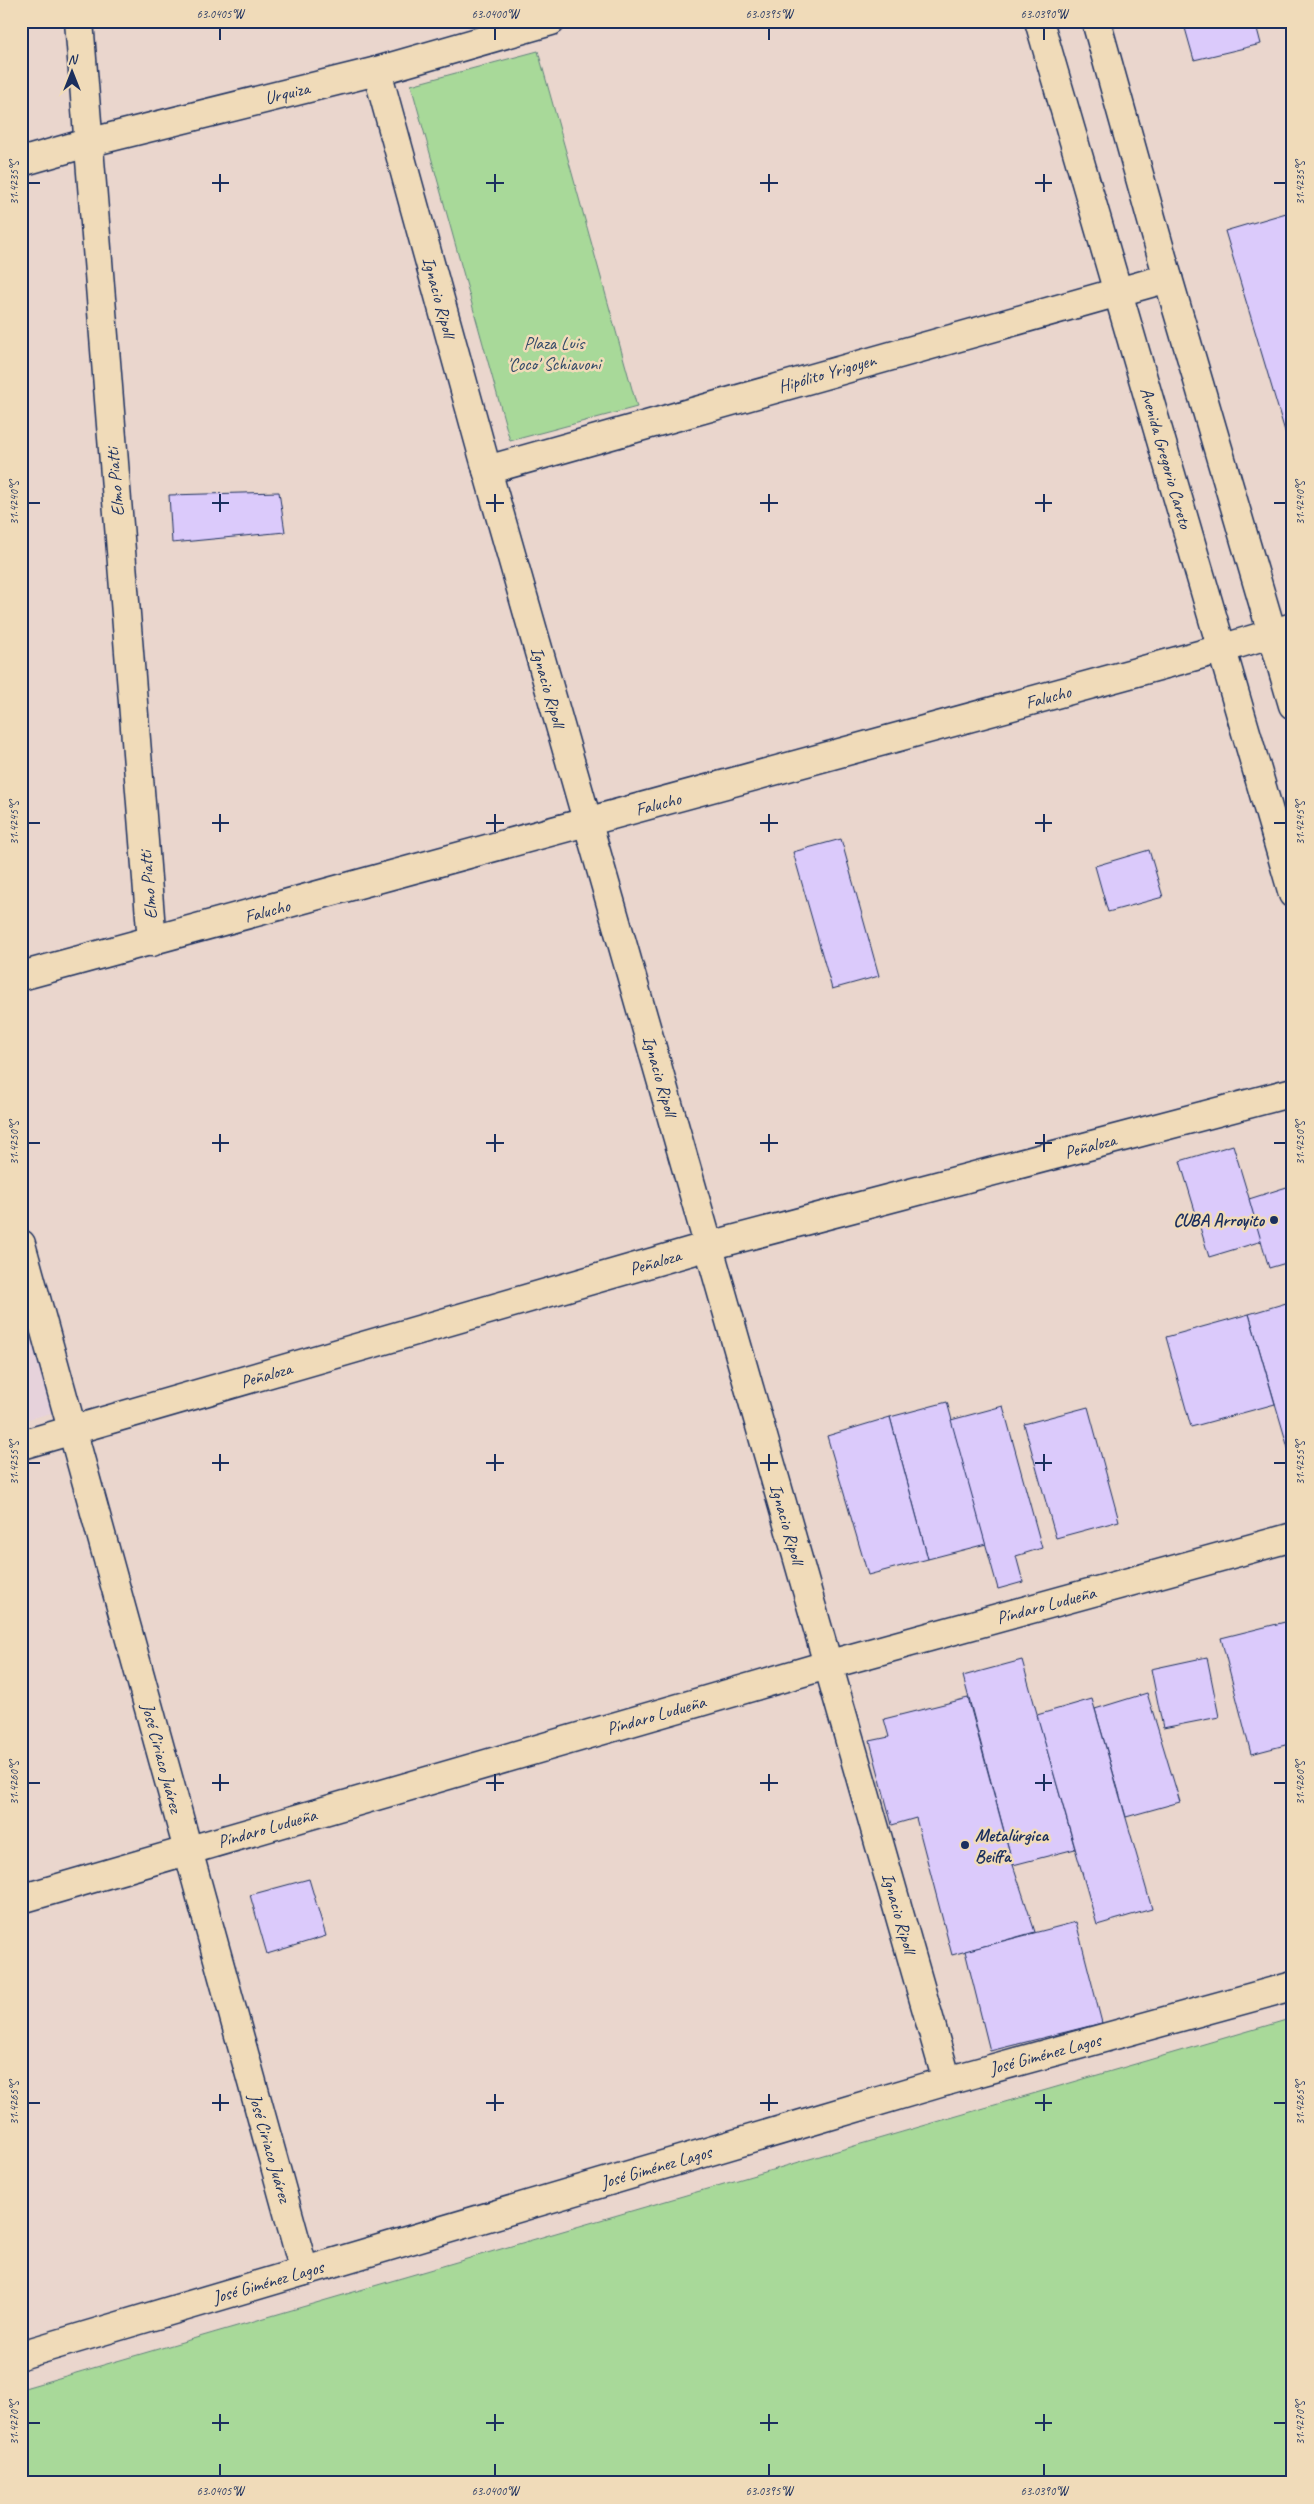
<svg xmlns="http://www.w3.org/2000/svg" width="1314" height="2504" viewBox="0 0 1314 2504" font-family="Caveat,sans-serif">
	<rect width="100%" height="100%" fill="#ead6cd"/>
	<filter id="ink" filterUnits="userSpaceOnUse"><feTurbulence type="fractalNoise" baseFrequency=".02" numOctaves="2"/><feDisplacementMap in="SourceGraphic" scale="10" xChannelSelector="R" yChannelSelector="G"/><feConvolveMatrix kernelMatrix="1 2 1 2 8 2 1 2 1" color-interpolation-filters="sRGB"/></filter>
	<g filter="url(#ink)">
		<polygon fill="#e6d2db" points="21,1293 55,1412 21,1421"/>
		<g fill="#a8d999" stroke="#62847c">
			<polygon points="538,51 637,407 510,441 411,85"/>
			<polygon points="1293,2018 1293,2483 21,2483 21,2389"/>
		</g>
		<g fill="#dbcafb" stroke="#1b2f5e">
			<polygon points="1183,21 1255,21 1261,44 1194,60"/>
			<polygon points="1293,211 1293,458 1225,231"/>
			<polygon points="279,492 285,532 172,543 169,495"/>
			<polygon points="841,839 879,976 832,989 793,852"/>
			<polygon points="1149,850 1163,897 1108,912 1095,866"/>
			<polygon points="1233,1145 1262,1241 1209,1257 1180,1161"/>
			<polygon points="1293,1185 1293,1261 1269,1268 1249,1199"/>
			<polygon points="1293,1301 1293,1465 1249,1314"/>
			<polygon points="1249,1314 1275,1404 1191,1427 1166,1337"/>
			<polygon points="947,1402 986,1544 928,1559 890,1417"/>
			<polygon points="1003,1406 1042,1548 1016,1556 1023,1582 998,1589 951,1420"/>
			<polygon points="1088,1407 1119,1521 1056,1538 1024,1424"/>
			<polygon points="890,1417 928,1559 868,1575 827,1436"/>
			<polygon points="1293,1620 1293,1743 1251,1754 1221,1638"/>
			<polygon points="1207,1657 1219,1717 1163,1728 1151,1669"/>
			<polygon points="1022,1660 1075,1849 1013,1865 963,1676"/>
			<polygon points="1147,1693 1180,1802 1126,1817 1095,1709"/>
			<polygon points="968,1698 1013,1865 1035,1932 952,1955 916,1818 892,1825 870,1741 889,1737 884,1719"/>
			<polygon points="1092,1699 1152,1909 1097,1925 1037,1715"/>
			<polygon points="309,1879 326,1936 267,1954 250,1895"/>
			<polygon points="1076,1922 1102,2023 990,2051 965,1951"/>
		</g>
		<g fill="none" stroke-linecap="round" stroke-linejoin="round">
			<defs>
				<g id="street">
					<polyline points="79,21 152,942"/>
					<polyline points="377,71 487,470 947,2081"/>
					<polyline points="21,162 87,143 377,71 551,21"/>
					<polyline points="487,470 1168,278"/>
					<polyline points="21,976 1221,649 1293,627"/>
					<polyline points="21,1244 304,2271"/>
					<polyline points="21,1445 709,1246 1293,1092"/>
					<polyline points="21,1899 827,1665 1293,1537"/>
					<polyline points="21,2355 947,2081 1293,1986"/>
				</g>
				<g id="secondary">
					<polyline points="1039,21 1293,894"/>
					<polyline points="1096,21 1168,278 1293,705"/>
				</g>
			</defs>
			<use href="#street" stroke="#1b2f5e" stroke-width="31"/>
			<use href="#secondary" stroke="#1b2f5e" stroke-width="31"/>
			<use href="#street" stroke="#f0dbb9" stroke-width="28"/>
			<use href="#secondary" stroke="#f0dbb9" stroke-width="28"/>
		</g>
	</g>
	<path fill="none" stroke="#1b2f5e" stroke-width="2" d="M220,28V40M495,28V40M769,28V40M1044,28V40M220,174V192M495,174V192M769,174V192M1044,174V192M28,183H40M212,183H229M486,183H504M760,183H778M1035,183H1052M1274,183H1286M220,494V512M495,494V512M769,494V512M1044,494V512M28,503H40M212,503H229M486,503H504M760,503H778M1035,503H1052M1274,503H1286M220,814V832M495,814V832M769,814V832M1044,814V832M28,823H40M212,823H229M486,823H504M760,823H778M1035,823H1052M1274,823H1286M220,1134V1152M495,1134V1152M769,1134V1152M1044,1134V1152M28,1143H40M212,1143H229M486,1143H504M760,1143H778M1035,1143H1052M1274,1143H1286M220,1454V1471M495,1454V1471M769,1454V1471M1044,1454V1471M28,1463H40M212,1463H229M486,1463H504M760,1463H778M1035,1463H1052M1274,1463H1286M220,1774V1791M495,1774V1791M769,1774V1791M1044,1774V1791M28,1783H40M212,1783H229M486,1783H504M760,1783H778M1035,1783H1052M1274,1783H1286M220,2094V2111M495,2094V2111M769,2094V2111M1044,2094V2111M28,2103H40M212,2103H229M486,2103H504M760,2103H778M1035,2103H1052M1274,2103H1286M220,2414V2431M495,2414V2431M769,2414V2431M1044,2414V2431M28,2423H40M212,2423H229M486,2423H504M760,2423H778M1035,2423H1052M1274,2423H1286M220,2464V2476M495,2464V2476M769,2464V2476M1044,2464V2476"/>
	<g fill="#1b2f5e" stroke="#f0dbb9" stroke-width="2">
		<circle cx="1274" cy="1220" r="5"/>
		<circle cx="965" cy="1845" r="5"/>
	</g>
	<g text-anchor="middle" stroke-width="5" stroke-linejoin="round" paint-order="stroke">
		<g font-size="18" fill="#1b2f5e" stroke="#f0dbb9">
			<text transform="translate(287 93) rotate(-14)" y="6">Urquiza</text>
			<text transform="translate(439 297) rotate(75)" y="6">Ignacio Ripoll</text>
			<text transform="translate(827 373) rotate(-16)" y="6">Hipólito Yrigoyen</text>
			<text transform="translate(1166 458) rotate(74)" y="6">Avenida Gregorio Careto</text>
			<text transform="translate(115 482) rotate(-95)" y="6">Elmo Piatti</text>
			<text transform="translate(548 687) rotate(74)" y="6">Ignacio Ripoll</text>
			<text transform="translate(1048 697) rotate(-15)" y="6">Falucho</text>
			<text transform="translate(658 804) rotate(-15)" y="6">Falucho</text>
			<text transform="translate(148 885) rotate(-95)" y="6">Elmo Piatti</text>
			<text transform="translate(267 911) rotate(-15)" y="6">Falucho</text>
			<text transform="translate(660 1076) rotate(74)" y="6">Ignacio Ripoll</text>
			<text transform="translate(1090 1146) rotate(-15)" y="6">Peñaloza</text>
			<text transform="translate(655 1262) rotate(-16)" y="6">Peñaloza</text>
			<text transform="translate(266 1375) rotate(-16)" y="6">Peñaloza</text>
			<text transform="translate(787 1524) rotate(74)" y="6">Ignacio Ripoll</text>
			<text transform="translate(1046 1605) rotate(-15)" y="6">Píndaro Ludueña</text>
			<text transform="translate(656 1715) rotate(-16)" y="6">Píndaro Ludueña</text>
			<text transform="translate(162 1758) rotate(75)" y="6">José Ciriaco Juárez</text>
			<text transform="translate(267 1828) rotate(-16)" y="6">Píndaro Ludueña</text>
			<text transform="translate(899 1913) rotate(74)" y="6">Ignacio Ripoll</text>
			<text transform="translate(1045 2054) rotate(-15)" y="6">José Giménez Lagos</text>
			<text transform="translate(270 2148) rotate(74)" y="6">José Ciriaco Juárez</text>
			<text transform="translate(656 2167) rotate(-16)" y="6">José Giménez Lagos</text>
			<text transform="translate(268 2282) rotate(-16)" y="6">José Giménez Lagos</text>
		</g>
		<g font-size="18" fill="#304867" stroke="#f0dbb9">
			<text x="554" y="349">Plaza Luis<tspan x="554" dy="21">'Coco' Schiavoni</tspan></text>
		</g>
		<g font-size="18" font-weight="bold" fill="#1b2f5e" stroke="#f0dbb9" text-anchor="end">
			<text x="1264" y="1226">CUBA Arroyito</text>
			<text x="975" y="1841" text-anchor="start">Metalúrgica<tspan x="975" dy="21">Beiffa</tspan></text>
		</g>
	</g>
	<rect width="1314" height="2504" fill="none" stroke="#f0dbb9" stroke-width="55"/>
	<g transform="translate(72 72)" stroke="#f0dbb9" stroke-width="4" paint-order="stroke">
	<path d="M0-4L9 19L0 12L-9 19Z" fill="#1b2f5e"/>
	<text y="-8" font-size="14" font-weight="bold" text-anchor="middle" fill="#1b2f5e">N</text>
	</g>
	<rect x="28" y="28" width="1258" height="2448" fill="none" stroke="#1b2f5e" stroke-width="2"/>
	<g font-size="12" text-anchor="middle" fill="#1b2f5e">
		<text x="220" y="18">63.0405°W</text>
		<text x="495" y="18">63.0400°W</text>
		<text x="769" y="18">63.0395°W</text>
		<text x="1044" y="18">63.0390°W</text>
		<text transform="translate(14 183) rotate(-90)" y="4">31.4235°S</text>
		<text transform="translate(1300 183) rotate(-90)" y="4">31.4235°S</text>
		<text transform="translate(14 503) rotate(-90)" y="4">31.4240°S</text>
		<text transform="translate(1300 503) rotate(-90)" y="4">31.4240°S</text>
		<text transform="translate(14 823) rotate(-90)" y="4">31.4245°S</text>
		<text transform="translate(1300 823) rotate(-90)" y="4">31.4245°S</text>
		<text transform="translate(14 1143) rotate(-90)" y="4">31.4250°S</text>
		<text transform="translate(1300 1143) rotate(-90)" y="4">31.4250°S</text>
		<text transform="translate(14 1463) rotate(-90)" y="4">31.4255°S</text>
		<text transform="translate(1300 1463) rotate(-90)" y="4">31.4255°S</text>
		<text transform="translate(14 1783) rotate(-90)" y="4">31.4260°S</text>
		<text transform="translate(1300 1783) rotate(-90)" y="4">31.4260°S</text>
		<text transform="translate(14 2103) rotate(-90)" y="4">31.4265°S</text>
		<text transform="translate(1300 2103) rotate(-90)" y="4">31.4265°S</text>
		<text transform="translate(14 2423) rotate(-90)" y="4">31.4270°S</text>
		<text transform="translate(1300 2423) rotate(-90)" y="4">31.4270°S</text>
		<text x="220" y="2495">63.0405°W</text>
		<text x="495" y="2495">63.0400°W</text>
		<text x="769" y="2495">63.0395°W</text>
		<text x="1044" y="2495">63.0390°W</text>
	</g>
</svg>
